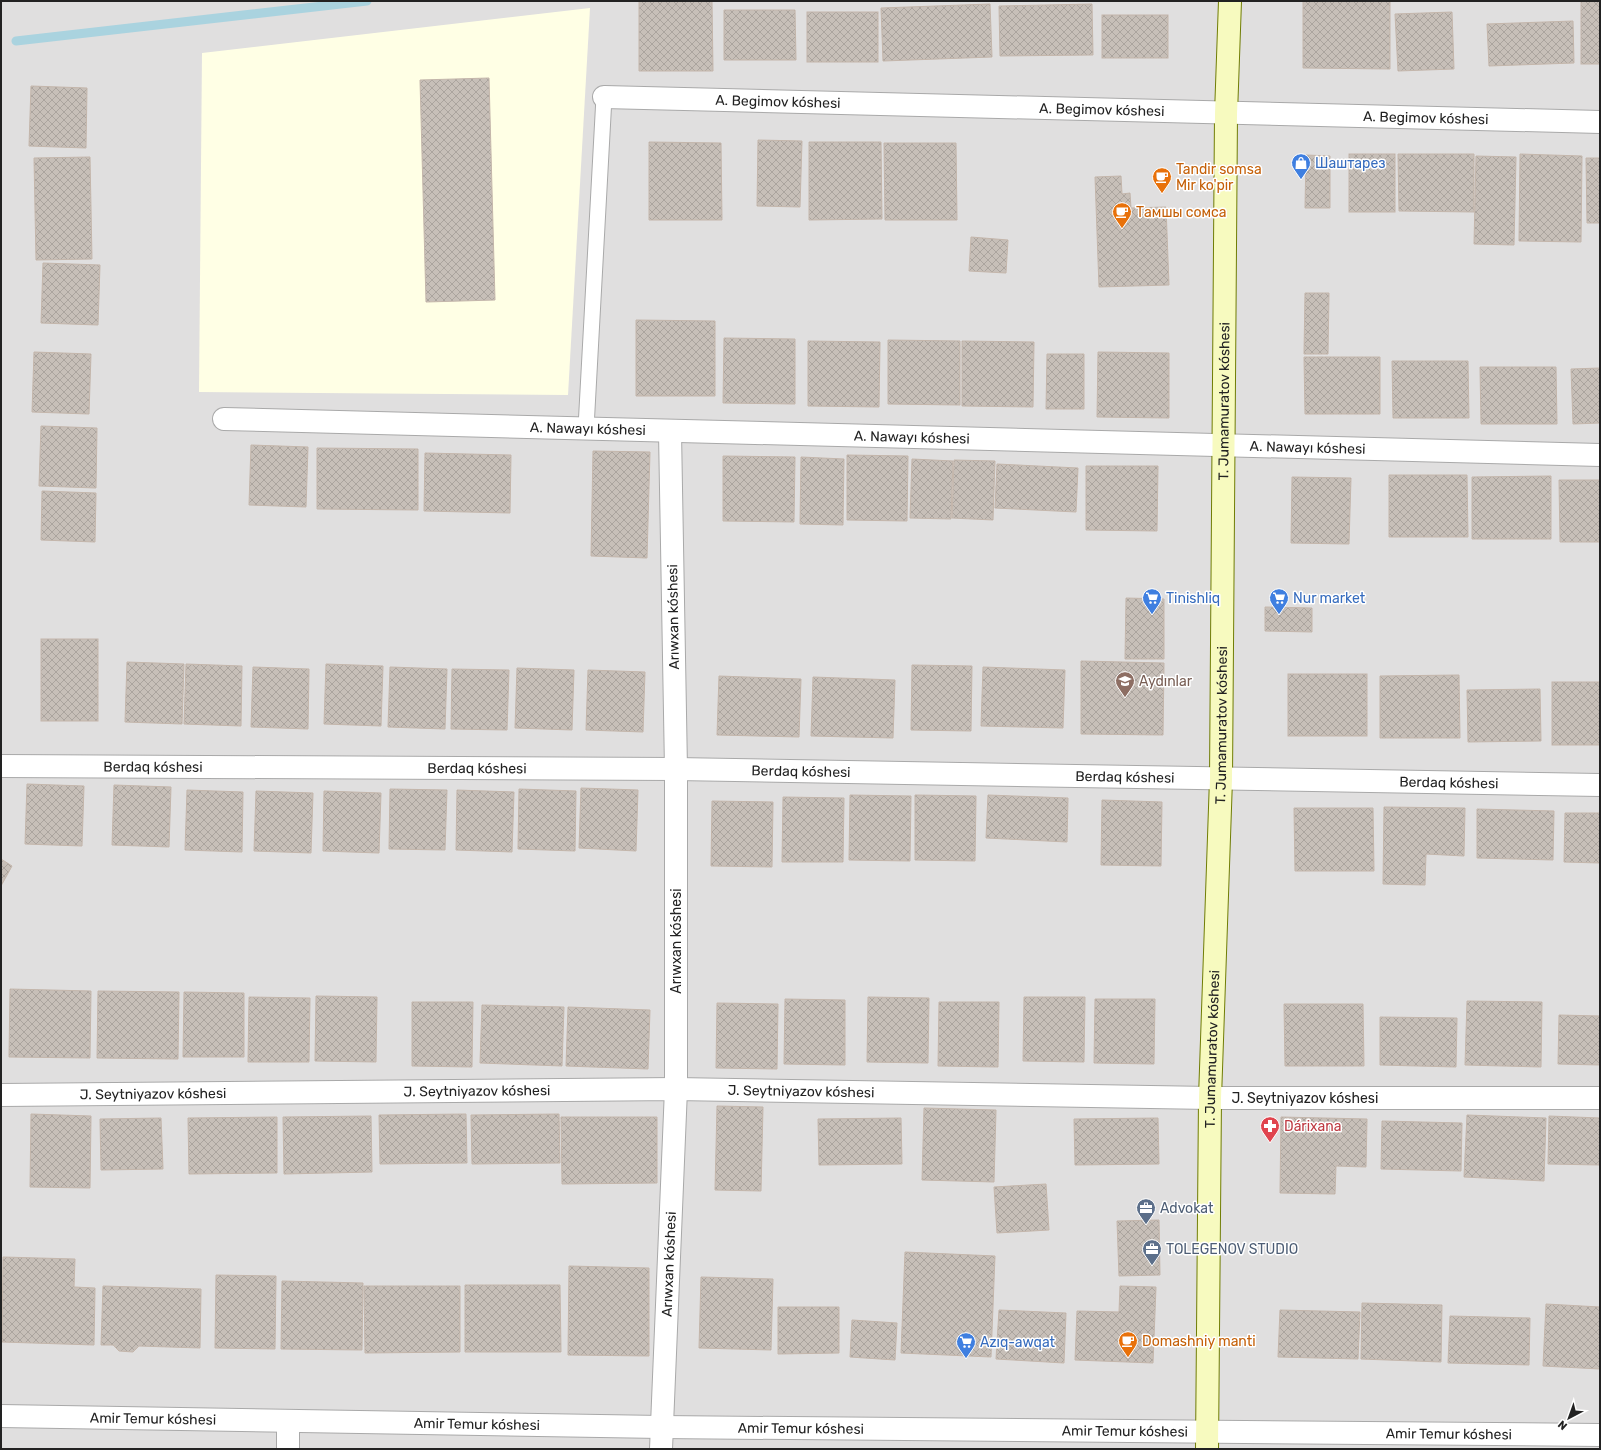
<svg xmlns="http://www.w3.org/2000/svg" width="1601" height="1450" viewBox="0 0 1601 1450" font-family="Rubik,sans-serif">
	<defs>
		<pattern id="building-cross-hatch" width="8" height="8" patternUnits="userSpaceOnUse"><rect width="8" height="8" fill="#c7bfb8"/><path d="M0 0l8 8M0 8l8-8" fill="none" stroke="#aba49e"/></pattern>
	</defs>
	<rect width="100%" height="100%" fill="#f2efe9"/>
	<rect fill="#e0dfdf" x="1" y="1" width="1599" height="1448"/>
	<polygon fill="#ffffe5" points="590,8 568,395 199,392 202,53"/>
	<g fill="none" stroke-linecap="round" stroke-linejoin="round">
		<polyline stroke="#aad3df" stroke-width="9" points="16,41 367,1"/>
	</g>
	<g fill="url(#building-cross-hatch)" stroke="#c4b6ab">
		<polygon points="639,1 712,1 713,71 639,71"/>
		<polygon points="1303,1 1390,1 1390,69 1303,68"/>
		<rect x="1581" y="1" width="19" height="63"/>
		<polygon points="990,4 992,57 883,61 881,8"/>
		<polygon points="1092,4 1093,55 1000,56 999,6"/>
		<polygon points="724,10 795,10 796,60 724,60"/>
		<rect x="807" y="12" width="71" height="50"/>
		<polygon points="1452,12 1454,69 1398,71 1395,14"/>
		<rect x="1102" y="15" width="66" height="43"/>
		<polygon points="1573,21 1574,63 1489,66 1487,24"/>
		<polygon points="489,78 495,300 426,302 420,80"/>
		<polygon points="31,86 87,88 86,148 29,146"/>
		<polygon points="758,140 802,141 800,207 757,206"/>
		<polygon points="649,142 721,143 722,220 649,220"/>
		<polygon points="809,142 881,142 882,219 809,220"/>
		<polygon points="884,143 956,143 957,220 885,220"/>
		<rect x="1349" y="154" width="46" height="58"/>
		<polygon points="1398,154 1474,154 1474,212 1399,211"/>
		<polygon points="1520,154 1582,156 1581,242 1519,241"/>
		<polygon points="1306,155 1330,156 1330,208 1305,208"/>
		<polygon points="1476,156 1516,157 1514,245 1474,244"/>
		<polygon points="90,157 92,259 36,260 34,158"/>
		<polygon points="1586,158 1600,158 1600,223 1587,223"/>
		<polygon points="1121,176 1122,194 1130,193 1131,208 1166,207 1169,285 1099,287 1095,177"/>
		<polygon points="971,237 1008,240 1006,273 969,271"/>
		<polygon points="43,263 100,265 98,325 41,323"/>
		<polygon points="1305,293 1329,293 1328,354 1304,354"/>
		<polygon points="636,320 715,321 715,396 636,396"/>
		<polygon points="724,338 795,339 795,404 723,403"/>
		<polygon points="888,340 960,341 960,405 888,404"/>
		<polygon points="808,341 880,342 879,407 808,406"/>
		<polygon points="962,341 1034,342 1033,407 962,406"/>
		<polygon points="34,352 91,354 89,414 32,412"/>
		<polygon points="1098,352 1169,353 1169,418 1097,417"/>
		<polygon points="1047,354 1084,354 1084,409 1046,409"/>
		<polygon points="1304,357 1380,357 1380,414 1305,414"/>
		<polygon points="1392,361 1468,361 1469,418 1393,418"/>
		<polygon points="1480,367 1556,367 1557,424 1481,424"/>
		<polygon points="1600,368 1600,423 1573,424 1571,369"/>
		<polygon points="41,426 97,428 96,488 39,486"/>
		<polygon points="251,445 308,447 306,507 249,505"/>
		<polygon points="317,448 418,449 418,510 317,509"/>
		<polygon points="593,451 650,452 647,558 591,556"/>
		<polygon points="425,453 511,455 510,513 424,511"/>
		<polygon points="847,455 908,456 907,521 847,520"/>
		<polygon points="723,456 795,457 794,522 723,521"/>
		<polygon points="801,457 844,459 843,525 800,524"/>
		<polygon points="912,459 953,461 951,519 910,518"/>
		<polygon points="954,460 995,461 993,520 952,518"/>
		<polygon points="997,464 1078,468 1076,512 995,508"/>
		<polygon points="1086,466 1158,466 1157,531 1086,530"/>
		<polygon points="1389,475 1467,475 1468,537 1389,537"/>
		<polygon points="1551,476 1551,539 1472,539 1472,477"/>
		<polygon points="1292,477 1351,478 1349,544 1291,543"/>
		<polygon points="1559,480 1600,480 1600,542 1560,542"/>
		<polygon points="42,491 96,493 95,542 41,540"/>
		<polygon points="1126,598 1164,599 1164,659 1125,659"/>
		<polygon points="1265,607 1312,608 1312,632 1265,631"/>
		<rect x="41" y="639" width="57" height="82"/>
		<polygon points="1081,661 1164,663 1163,735 1081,734"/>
		<polygon points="127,662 184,664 182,724 125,722"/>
		<polygon points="186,664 242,666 241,726 184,724"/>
		<polygon points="326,664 383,666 381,726 324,724"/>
		<polygon points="912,665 972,666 971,731 911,730"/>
		<polygon points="253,667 309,669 308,729 251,727"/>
		<polygon points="390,667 447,669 445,729 388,727"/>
		<polygon points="983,667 1065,670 1063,728 981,726"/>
		<polygon points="517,668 574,670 572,730 515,728"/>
		<polygon points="452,669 509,670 507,730 451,729"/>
		<polygon points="588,670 645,672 643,732 586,730"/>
		<rect x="1288" y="674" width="79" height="62"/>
		<polygon points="1459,675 1460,738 1380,738 1380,676"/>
		<polygon points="719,676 801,679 799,737 717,735"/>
		<polygon points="813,677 895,680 893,738 811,736"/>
		<rect x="1552" y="682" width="48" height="63"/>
		<polygon points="1540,689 1541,741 1468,742 1467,690"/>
		<polygon points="27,784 84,786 82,846 25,844"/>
		<polygon points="114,785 171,787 169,847 112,845"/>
		<polygon points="581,788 638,790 636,851 579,848"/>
		<polygon points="390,789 447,790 445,850 389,849"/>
		<polygon points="519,789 576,791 575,851 518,849"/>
		<polygon points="187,790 243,792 242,852 185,850"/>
		<polygon points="457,790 514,792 512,852 456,850"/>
		<polygon points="256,791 313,793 311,853 254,851"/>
		<polygon points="324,791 381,793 379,853 323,851"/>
		<polygon points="850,795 911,796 910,861 849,860"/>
		<polygon points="915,795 976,796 975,861 915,860"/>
		<polygon points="988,795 1068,798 1067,842 986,838"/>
		<polygon points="783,797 844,798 843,862 782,862"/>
		<polygon points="1102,800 1162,802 1161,866 1101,865"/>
		<polygon points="712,801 773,802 772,867 711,866"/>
		<polygon points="1384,807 1465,808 1464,856 1426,854 1425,885 1383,884"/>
		<polygon points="1294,808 1373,808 1374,871 1295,871"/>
		<polygon points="1477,809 1554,811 1553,860 1477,858"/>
		<polygon points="1565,813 1600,813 1600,863 1564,862"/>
		<polygon points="1,859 12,866 1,886"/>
		<polygon points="10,989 91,991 90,1058 9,1057"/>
		<polygon points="98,991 179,992 178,1059 97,1058"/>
		<polygon points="184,992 244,993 244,1057 183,1057"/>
		<polygon points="316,996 377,997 376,1062 315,1061"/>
		<polygon points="249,997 310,998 309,1062 248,1062"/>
		<polygon points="868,997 929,998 928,1063 867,1062"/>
		<polygon points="1024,997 1085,997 1084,1062 1023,1061"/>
		<polygon points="785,999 845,1000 845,1065 784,1064"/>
		<polygon points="1095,999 1155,999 1154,1064 1094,1063"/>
		<polygon points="1467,1001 1542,1002 1541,1067 1465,1065"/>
		<polygon points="412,1002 473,1002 472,1067 412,1066"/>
		<polygon points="939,1002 999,1002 998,1067 938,1066"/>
		<polygon points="717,1003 778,1004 777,1069 716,1068"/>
		<polygon points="1284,1004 1363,1004 1364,1066 1285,1066"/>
		<polygon points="482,1005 564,1007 562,1066 480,1063"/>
		<polygon points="568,1007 650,1010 648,1069 566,1066"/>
		<polygon points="1559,1015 1600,1016 1600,1065 1558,1064"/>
		<polygon points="1380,1017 1457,1018 1456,1067 1380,1065"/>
		<polygon points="717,1106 763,1107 761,1191 715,1190"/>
		<polygon points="924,1108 996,1110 994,1182 922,1180"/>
		<polygon points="31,1114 91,1116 90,1188 30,1187"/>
		<polygon points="466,1114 467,1163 380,1164 379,1115"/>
		<polygon points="559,1114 560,1163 472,1164 471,1115"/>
		<polygon points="1467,1115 1546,1118 1544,1181 1464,1177"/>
		<polygon points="371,1116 372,1172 284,1174 283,1117"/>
		<polygon points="1549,1116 1600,1118 1600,1165 1548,1164"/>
		<polygon points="277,1117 277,1173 189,1174 188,1118"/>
		<polygon points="561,1117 657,1117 657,1183 562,1184"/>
		<polygon points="1281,1117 1367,1119 1366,1167 1336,1166 1335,1194 1280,1193"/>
		<polygon points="161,1118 163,1169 101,1170 100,1119"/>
		<polygon points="901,1118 902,1164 819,1165 818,1119"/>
		<polygon points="1158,1118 1159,1164 1075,1165 1074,1119"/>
		<polygon points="1382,1121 1462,1123 1461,1171 1381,1169"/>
		<polygon points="1046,1184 1049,1230 997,1233 994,1187"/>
		<polygon points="1159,1220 1160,1275 1119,1276 1117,1221"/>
		<polygon points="905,1252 995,1256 991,1357 901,1353"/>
		<polygon points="3,1257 75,1259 74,1287 95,1288 94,1345 2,1342"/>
		<polygon points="569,1266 649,1268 649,1356 568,1355"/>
		<polygon points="216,1275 276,1276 275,1349 215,1348"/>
		<polygon points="701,1277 773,1279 771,1350 699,1348"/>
		<polygon points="282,1281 363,1283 362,1350 281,1349"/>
		<polygon points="465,1285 560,1285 561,1352 465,1352"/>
		<polygon points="103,1286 201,1289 200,1348 139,1346 133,1352 119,1351 113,1345 101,1345"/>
		<polygon points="364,1286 460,1286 460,1352 365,1353"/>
		<polygon points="1120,1286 1156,1287 1153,1363 1075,1360 1077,1311 1119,1312"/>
		<polygon points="1362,1303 1442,1305 1441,1362 1361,1359"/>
		<polygon points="1546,1304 1600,1307 1600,1369 1543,1366"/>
		<polygon points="778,1307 839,1307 839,1353 778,1354"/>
		<polygon points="999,1310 1066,1313 1064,1363 996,1359"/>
		<polygon points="1280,1310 1360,1312 1358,1359 1278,1357"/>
		<polygon points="1450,1316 1530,1318 1529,1365 1448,1363"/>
		<polygon points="852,1320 897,1323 895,1360 850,1357"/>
	</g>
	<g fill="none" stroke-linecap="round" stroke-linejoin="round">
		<defs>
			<polyline id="service" points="586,428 604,97"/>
			<g id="minor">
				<path id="s1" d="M604,97L1600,122"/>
				<path id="s2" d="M224,419L1600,455"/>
				<path id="s3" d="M1,766L676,769L1600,785"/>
				<path id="s4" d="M1,1095L676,1089L1210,1098H1600"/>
				<polyline points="288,1421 288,1449"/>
				<path id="s5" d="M661,1449L676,1089V769L670,432"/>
			</g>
			<g id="tertiary">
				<path id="s6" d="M1,1416L661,1427L1600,1435"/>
			</g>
			<g id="secondary">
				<path id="s7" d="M1207,1449L1210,1098L1221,779L1226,114L1230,1"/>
			</g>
		</defs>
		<use href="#service" stroke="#a9a9a9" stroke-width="17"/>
		<use href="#minor" stroke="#a9a9a9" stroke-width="24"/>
		<use href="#tertiary" stroke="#a9a9a9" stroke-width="24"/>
		<use href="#secondary" stroke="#707d05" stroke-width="24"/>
		<use href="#service" stroke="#fff" stroke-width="15"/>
		<use href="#minor" stroke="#fff" stroke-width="22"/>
		<use href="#tertiary" stroke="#fff" stroke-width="22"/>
		<use href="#secondary" stroke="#f7fabf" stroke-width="22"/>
	</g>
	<defs>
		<symbol id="shop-pin" viewBox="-11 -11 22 30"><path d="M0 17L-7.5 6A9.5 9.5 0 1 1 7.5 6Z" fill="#3f7fe0" stroke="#fff"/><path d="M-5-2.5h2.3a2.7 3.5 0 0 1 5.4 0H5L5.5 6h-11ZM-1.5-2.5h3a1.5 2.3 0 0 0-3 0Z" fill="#fff"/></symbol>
		<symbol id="cafe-pin" viewBox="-11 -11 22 30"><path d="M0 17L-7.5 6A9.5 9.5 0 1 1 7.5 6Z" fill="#e8710a" stroke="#fff"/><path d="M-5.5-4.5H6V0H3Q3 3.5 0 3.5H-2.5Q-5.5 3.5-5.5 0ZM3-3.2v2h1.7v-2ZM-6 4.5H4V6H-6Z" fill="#fff"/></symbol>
		<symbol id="supermarket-pin" viewBox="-11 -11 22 30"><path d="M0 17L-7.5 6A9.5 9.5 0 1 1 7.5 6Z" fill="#3f7fe0" stroke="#fff"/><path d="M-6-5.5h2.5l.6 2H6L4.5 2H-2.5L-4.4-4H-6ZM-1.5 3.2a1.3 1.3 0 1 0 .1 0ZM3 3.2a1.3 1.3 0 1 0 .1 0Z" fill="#fff"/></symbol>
		<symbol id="school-pin" viewBox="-11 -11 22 30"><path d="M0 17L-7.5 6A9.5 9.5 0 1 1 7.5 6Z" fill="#8d6e63" stroke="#fff"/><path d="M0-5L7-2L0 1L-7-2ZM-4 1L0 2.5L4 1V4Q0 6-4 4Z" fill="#fff"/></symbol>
		<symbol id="pharmacy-pin" viewBox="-11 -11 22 30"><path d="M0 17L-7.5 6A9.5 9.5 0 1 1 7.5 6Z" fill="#e0444e" stroke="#fff"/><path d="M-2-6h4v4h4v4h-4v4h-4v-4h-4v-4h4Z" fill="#fff"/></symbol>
		<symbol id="office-pin" viewBox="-11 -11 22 30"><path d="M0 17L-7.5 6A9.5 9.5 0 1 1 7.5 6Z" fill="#5c6f8a" stroke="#fff"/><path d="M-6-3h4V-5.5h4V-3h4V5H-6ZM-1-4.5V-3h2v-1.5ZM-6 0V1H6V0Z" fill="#fff"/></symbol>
	</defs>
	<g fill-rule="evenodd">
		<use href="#shop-pin" x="1290" y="152" width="22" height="30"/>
		<use href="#cafe-pin" x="1151" y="166" width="22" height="30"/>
		<use href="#cafe-pin" x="1111" y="201" width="22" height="30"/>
		<use href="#supermarket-pin" x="1141" y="587" width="22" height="30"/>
		<use href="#supermarket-pin" x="1268" y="587" width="22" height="30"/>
		<use href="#school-pin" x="1114" y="670" width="22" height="30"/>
		<use href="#pharmacy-pin" x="1259" y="1115" width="22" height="30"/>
		<use href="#office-pin" x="1135" y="1197" width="22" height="30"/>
		<use href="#office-pin" x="1141" y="1238" width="22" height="30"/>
		<use href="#cafe-pin" x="1117" y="1330" width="22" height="30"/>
		<use href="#supermarket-pin" x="955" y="1331" width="22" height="30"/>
	</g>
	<g text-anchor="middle" stroke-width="3" stroke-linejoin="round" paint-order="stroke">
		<g font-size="14" fill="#222" stroke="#fff">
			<text dy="5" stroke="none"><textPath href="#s1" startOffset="174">A. Begimov kóshesi</textPath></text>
			<text dy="5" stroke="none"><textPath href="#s1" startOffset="498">A. Begimov kóshesi</textPath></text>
			<text dy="5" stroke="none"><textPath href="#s1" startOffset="822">A. Begimov kóshesi</textPath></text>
			<text dy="5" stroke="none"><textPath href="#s7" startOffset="1048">T. Jumamuratov kóshesi</textPath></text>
			<text dy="5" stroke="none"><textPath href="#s2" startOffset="364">A. Nawayı kóshesi</textPath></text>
			<text dy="5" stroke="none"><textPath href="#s2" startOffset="688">A. Nawayı kóshesi</textPath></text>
			<text dy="5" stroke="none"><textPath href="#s2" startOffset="1084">A. Nawayı kóshesi</textPath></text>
			<text transform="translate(673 617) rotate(-91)" y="5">Arıwxan kóshesi</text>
			<text dy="5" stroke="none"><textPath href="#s7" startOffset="724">T. Jumamuratov kóshesi</textPath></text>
			<text dy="5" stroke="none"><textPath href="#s3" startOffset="152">Berdaq kóshesi</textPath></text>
			<text dy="5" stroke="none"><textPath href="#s3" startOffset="476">Berdaq kóshesi</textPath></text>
			<text dy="5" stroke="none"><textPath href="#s3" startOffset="800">Berdaq kóshesi</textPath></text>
			<text dy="5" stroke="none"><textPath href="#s3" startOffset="1124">Berdaq kóshesi</textPath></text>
			<text dy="5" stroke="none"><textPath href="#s3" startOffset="1448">Berdaq kóshesi</textPath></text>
			<text transform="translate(676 941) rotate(-90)" y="5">Arıwxan kóshesi</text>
			<text dy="5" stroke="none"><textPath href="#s7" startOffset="400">T. Jumamuratov kóshesi</textPath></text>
			<text dy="5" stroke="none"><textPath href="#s4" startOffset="476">J. Seytniyazov kóshesi</textPath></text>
			<text dy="5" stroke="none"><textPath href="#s4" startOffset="800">J. Seytniyazov kóshesi</textPath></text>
			<text dy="5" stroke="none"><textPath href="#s4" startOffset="152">J. Seytniyazov kóshesi</textPath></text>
			<text dy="5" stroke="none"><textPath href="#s4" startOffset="1304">J. Seytniyazov kóshesi</textPath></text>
			<text dy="5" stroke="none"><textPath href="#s5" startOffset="185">Arıwxan kóshesi</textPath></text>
			<text dy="5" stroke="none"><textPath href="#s6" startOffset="152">Amir Temur kóshesi</textPath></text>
			<text dy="5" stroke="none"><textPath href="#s6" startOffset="476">Amir Temur kóshesi</textPath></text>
			<text dy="5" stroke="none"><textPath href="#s6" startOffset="800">Amir Temur kóshesi</textPath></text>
			<text dy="5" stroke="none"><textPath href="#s6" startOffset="1124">Amir Temur kóshesi</textPath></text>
			<text dy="5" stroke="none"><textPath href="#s6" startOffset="1448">Amir Temur kóshesi</textPath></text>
		</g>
		<g font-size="14" fill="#366cbe" stroke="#fff" text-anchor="start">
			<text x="1315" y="168">Шаштарез</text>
			<text x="1166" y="603">Tinishliq</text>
			<text x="1293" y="603">Nur market</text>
			<text x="980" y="1347">Azıq-awqat</text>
		</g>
		<g font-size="14" fill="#c56008" stroke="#fff" text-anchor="start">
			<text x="1176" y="174">Tandir somsa<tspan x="1176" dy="16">Mir ko'pir</tspan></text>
			<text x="1136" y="217">Тамшы сомса</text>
			<text x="1142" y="1346">Domashniy manti</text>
		</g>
		<g font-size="14" fill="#785e54" stroke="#fff" text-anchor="start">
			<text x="1139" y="686">Aydınlar</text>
		</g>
		<g font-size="14" fill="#be3a42" stroke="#fff" text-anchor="start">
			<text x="1284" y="1131">Dárixana</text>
		</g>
		<g font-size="14" fill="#4e5e75" stroke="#fff" text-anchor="start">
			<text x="1160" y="1213">Advokat</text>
			<text x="1166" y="1254">TOLEGENOV STUDIO</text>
		</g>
	</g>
	<rect width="1601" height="1450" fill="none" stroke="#222222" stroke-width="4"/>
	<g transform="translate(1569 1418) rotate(221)" stroke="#ffffff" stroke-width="3" paint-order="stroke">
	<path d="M0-3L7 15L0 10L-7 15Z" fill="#222222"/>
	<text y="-6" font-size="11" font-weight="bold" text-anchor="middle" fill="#222222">N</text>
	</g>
</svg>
